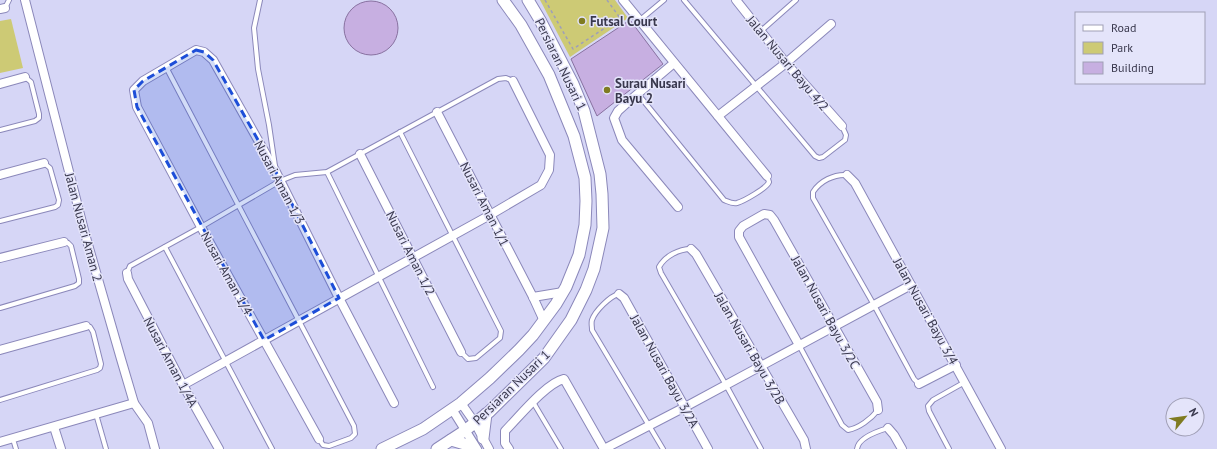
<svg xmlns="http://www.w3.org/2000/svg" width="1217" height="449" viewBox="0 0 1217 449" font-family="'PT Sans',sans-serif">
	<rect width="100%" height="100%" fill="#d6d6f6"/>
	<g fill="#cdca75">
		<polygon points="540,0 615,0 628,18 570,57"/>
		<polygon points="11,19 23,68 0,73 0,21"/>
	</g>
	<g fill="#c7afe1" stroke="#8871a0">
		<circle cx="371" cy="28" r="27"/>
		<polygon points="630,20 663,64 597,116 571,59"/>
	</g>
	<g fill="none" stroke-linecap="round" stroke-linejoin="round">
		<defs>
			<g id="lane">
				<polyline points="260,0 254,28 258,69 269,125 275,166"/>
				<polyline points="684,0 815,156 819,158 823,157 845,140 846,135 842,126"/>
				<polyline points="5,8 9,0"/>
				<polyline points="640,20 664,0"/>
				<polyline points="761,31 796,0"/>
				<polyline points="166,67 354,426 355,434 351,438 329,446 323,445 319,439"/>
				<path d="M638,94L724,200C729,202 732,204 737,203C744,201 767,188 769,182L767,176"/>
				<polyline points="0,130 35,121 39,118 39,114 31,82 25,77"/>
				<polyline points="400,132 501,331 500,338 476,358 468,359 461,352"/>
				<polyline points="327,172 433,387"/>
				<path d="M847,175C834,174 820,181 813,192V198L874,305L914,379L919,384"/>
				<polyline points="0,221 55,207 58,205 59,200 50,168 44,163"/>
				<polyline points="165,247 272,449"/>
				<path d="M691,249C679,249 665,256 659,267L661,273L726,385L761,449"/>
				<polyline points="127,273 130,266 201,227 280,181 295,175 327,172 498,79 506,78 513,81"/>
				<path d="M619,294C610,296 595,311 592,320C591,323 592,326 592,330L663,449"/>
				<polyline points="0,308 75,286 79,283 79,279 71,246 68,243 64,242"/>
				<path d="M799,345L842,425L848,430C859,428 871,419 878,410"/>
				<polyline points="0,400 97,370 100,368 101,364 93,332 90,327 86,326"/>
				<polyline points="533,402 561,449"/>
				<polyline points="96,414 106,449"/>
				<polyline points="13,439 16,449"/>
				<path d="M857,449C858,438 878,431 888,428"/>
				<polyline points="949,449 929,411 928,406 933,400 965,382"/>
			</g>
			<g id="street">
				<polyline points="25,0 85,234 121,359 134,403 148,423 155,449"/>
				<polyline points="623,0 767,176"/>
				<polyline points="736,0 786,63 842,126"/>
				<polyline points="0,9 5,8"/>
				<polyline points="674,63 628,102 618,111 614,118 622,140 678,207"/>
				<polyline points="0,84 25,77"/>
				<polyline points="437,112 533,297 544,321"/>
				<polyline points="718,116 786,63 831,24"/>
				<polyline points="360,154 461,352"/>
				<polyline points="0,175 44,163"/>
				<polyline points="847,175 855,183 1001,449"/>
				<polyline points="691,249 696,254 804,440 806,449"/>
				<polyline points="0,258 64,242"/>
				<polyline points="127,273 128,279 183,385 219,449"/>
				<polyline points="619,294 624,298 708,449"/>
				<polyline points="533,297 563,292"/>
				<polyline points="799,345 739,237 739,231 743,226 764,214 770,215 774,220 877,402 878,410"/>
				<polyline points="0,350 86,326"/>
				<polyline points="919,384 956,365"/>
				<polyline points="183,385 490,215 541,185 549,170 550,155 513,81"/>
				<polyline points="461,403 475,423 489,449"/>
				<polyline points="452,409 477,449"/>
				<polyline points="54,427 61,449"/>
				<polyline points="888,428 894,435 902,449"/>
				<polyline points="319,439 201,227 137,107 134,90 143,81 196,50 204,52 213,60 276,172 339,298 394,403"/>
				<polyline points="0,442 134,403"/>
				<path d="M509,449L505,443V431C518,418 546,383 564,379L604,449"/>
				<polyline points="604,449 685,407 911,285"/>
			</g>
			<g id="secondary">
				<polyline points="483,438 486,414"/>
				<polyline points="451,440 468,445 474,449"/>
				<polyline points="382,449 423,429 461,403 490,378 519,350 533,335 556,304 566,287 579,255 585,225 586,201 585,178 574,136 549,75 521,25 503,0"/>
				<polyline points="437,449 463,432 489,412 544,358 571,320 586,290 594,269 603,228 602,194 600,174 584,111 573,84 540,20 528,0"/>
			</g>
		</defs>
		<use href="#lane" stroke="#8b88ba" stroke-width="6"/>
		<use href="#street" stroke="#8b88ba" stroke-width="10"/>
		<use href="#secondary" stroke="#8b88ba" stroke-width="13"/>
		<polyline stroke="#9e9eba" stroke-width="1.5" stroke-dasharray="3 3" stroke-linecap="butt" points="545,0 573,49 620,18 607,0"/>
		<use href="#lane" stroke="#fff" stroke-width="4"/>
		<use href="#street" stroke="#fff" stroke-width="8"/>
		<use href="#secondary" stroke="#fff" stroke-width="11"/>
	</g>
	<path fill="#1d4ed8" fill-opacity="0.2" stroke="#1d4ed8" stroke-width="3" stroke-dasharray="8 5" stroke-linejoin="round" d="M196,50L204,52L213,60L276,172L339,298L264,340L137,107L134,90L143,81Z"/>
	<g fill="#7f7b21" stroke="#e4e4fa" stroke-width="1.5">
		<circle cx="582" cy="21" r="4"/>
		<circle cx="607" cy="90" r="4"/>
	</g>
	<g text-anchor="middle" stroke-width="3" stroke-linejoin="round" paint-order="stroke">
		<g font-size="13" font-weight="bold" fill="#39384d" stroke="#e4e4fa" text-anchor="start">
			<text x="590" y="26">Futsal Court</text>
			<text x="615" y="88">Surau Nusari<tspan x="615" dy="15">Bayu 2</tspan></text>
		</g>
		<g font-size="13" fill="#39384d" stroke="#e4e4fa">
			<text transform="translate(788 63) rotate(50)" y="5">Jalan Nusari Bayu 4/2</text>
			<text transform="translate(561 64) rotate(64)" y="5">Persiaran Nusari 1</text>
			<text transform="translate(280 182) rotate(62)" y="5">Nusari Aman 1/3</text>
			<text transform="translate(485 204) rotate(63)" y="5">Nusari Aman 1/1</text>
			<text transform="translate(84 227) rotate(75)" y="5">Jalan Nusari Aman 2</text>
			<text transform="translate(411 253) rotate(63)" y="5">Nusari Aman 1/2</text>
			<text transform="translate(227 273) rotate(61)" y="5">Nusari Aman 1/4</text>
			<text transform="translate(926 311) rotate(61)" y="5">Jalan Nusari Bayu 3/4</text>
			<text transform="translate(826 312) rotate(61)" y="5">Jalan Nusari Bayu 3/2C</text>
			<text transform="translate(750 348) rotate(60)" y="5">Jalan Nusari Bayu 3/2B</text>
			<text transform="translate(171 362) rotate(62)" y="5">Nusari Aman 1/4A</text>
			<text transform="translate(665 371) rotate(61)" y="5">Jalan Nusari Bayu 3/2A</text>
			<text transform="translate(511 387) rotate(-44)" y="5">Persiaran Nusari 1</text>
		</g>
	</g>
	<rect x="1075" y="12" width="130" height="72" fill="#e4e4fa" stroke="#a09fb5"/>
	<rect x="1083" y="25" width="20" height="6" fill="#ffffff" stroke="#a09fb5"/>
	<text x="1111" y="32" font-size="12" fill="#39384d">Road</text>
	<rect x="1083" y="42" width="20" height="12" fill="#cdca75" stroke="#a09fb5"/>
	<text x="1111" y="52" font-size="12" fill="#39384d">Park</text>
	<rect x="1083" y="62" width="20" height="12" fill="#c7afe1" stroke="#a09fb5"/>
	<text x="1111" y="72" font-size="12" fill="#39384d">Building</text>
	<g transform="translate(1185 417) rotate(61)"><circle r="19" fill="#e4e4fa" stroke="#a09fb5"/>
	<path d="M0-3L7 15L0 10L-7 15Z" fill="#7f7b21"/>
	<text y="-6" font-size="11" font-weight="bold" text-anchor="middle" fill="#39384d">N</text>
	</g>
</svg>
